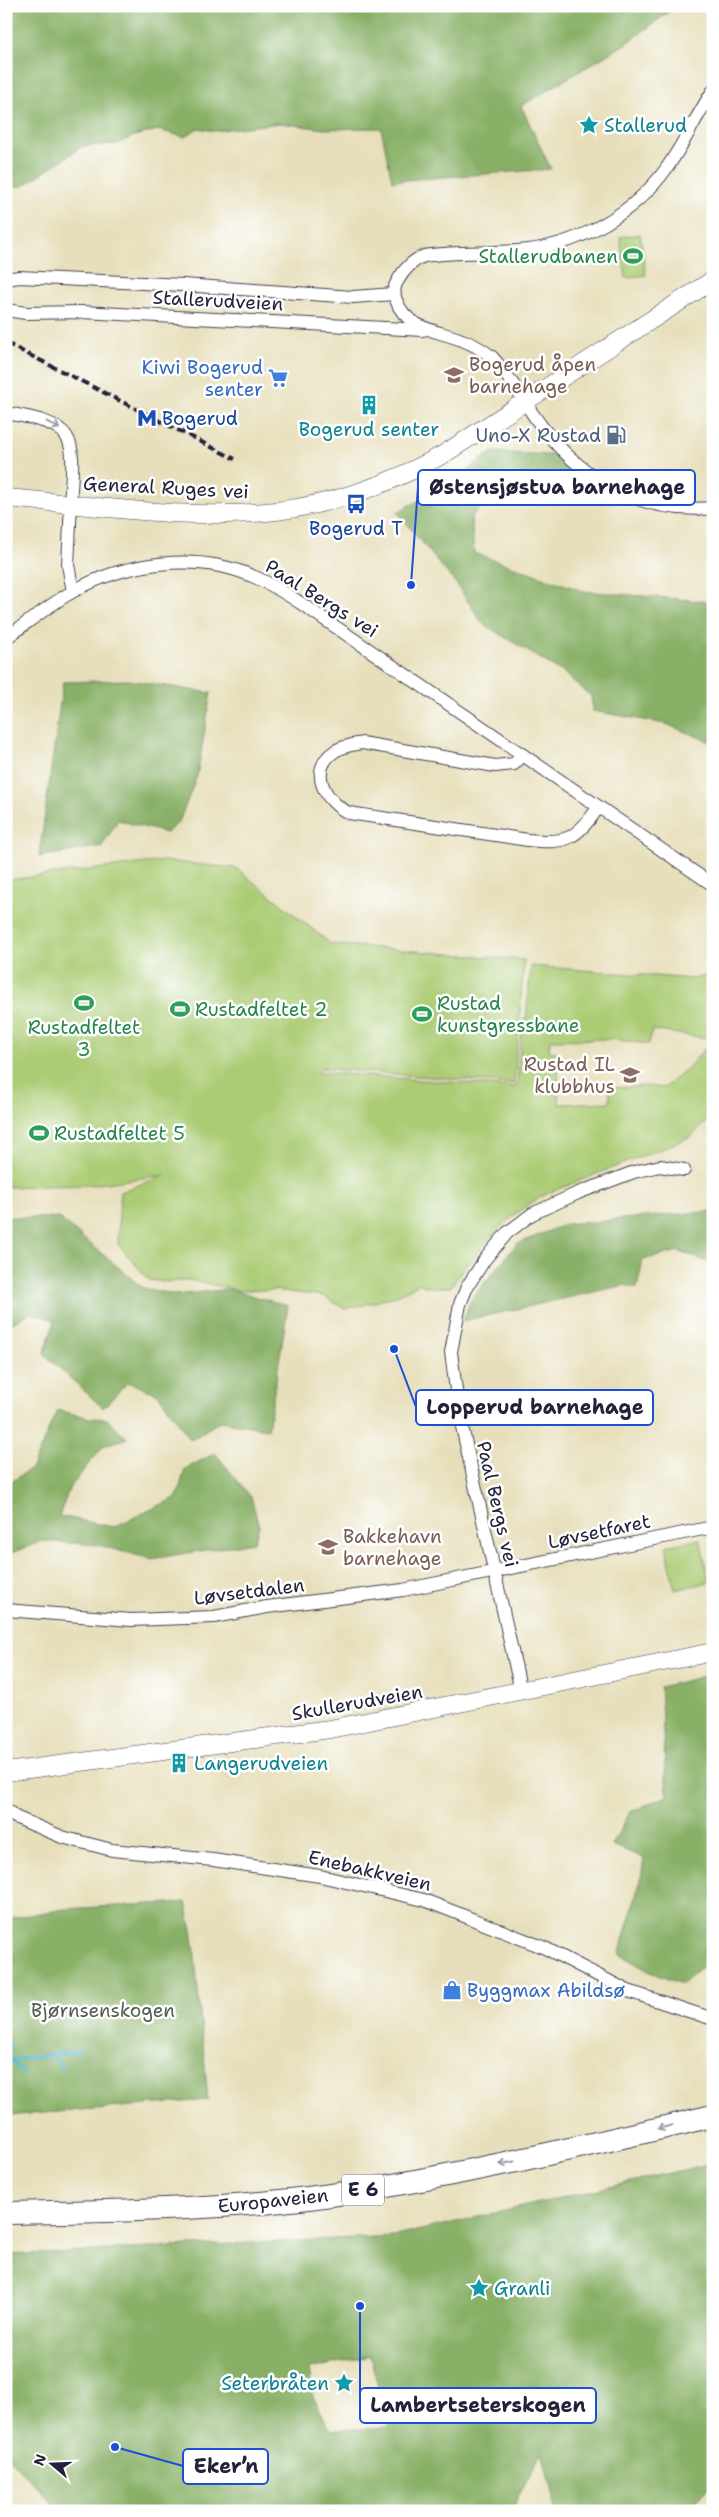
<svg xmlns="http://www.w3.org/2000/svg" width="719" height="2517" viewBox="0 0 719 2517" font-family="'Shantell Sans',sans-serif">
	<rect width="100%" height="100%" fill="#fff"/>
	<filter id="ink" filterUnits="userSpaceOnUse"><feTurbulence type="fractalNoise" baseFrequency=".02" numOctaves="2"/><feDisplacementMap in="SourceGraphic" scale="10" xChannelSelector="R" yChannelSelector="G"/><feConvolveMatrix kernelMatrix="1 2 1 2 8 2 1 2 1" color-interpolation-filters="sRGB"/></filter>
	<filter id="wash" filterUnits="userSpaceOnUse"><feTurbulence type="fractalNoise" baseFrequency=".0096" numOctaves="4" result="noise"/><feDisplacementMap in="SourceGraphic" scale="20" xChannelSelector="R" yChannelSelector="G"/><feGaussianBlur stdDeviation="1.12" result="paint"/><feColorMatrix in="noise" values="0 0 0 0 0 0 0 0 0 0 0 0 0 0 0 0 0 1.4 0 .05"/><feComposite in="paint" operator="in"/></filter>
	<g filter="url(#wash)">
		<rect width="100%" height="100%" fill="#e7dfbb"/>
		<g fill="#abcc74" stroke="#667758">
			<polygon points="640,234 646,275 626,278 620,237"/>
			<path d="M163,861L236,868L331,944L524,960L514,1084L320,1068L316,1072L514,1087L517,1086L522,1020H526L531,966L693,979L713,974V1031L705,1038L652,1030L649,1044L610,1039L550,1040L549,1052H558L559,1104L610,1102V1088L648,1086L664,1088L689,1067L713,1039V1115L692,1136L681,1141L548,1193C515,1211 491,1233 470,1263H467L451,1287H427L419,1283C398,1298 370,1303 345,1309L324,1296L274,1290H237L190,1280L168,1282L149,1280L118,1244L120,1192L165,1175L90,1185L6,1187V880Z"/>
			<polygon points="700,1539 709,1582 675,1590 666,1546"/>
		</g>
		<g fill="#88b066" stroke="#556950" fill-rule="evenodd">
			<polygon points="6,6 677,6 627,43 521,106 551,169 392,181 381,128 324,129 280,123 214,131 198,128 185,137 158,130 134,136 117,144 83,146 23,186 6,188"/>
			<polygon points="492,452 551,455 582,469 567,503 531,495 483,504 471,517 474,553 583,591 713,602 713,743 666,724 593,711 591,696 564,673 483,624 457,585 397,512 443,488"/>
			<polygon points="128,680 211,693 197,776 179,822 166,833 118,820 102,846 39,857 63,682"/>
			<polygon points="713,1211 713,1264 678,1251 643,1260 637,1288 625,1285 463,1321 471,1299 517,1244 566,1224"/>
			<polygon points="6,1217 59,1218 143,1288 176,1295 230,1289 288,1306 268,1429 220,1421 191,1440 158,1394 128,1382 103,1408 44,1354 55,1320 30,1313 6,1327"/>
			<polygon points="57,1410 90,1418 107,1419 127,1438 103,1446 70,1487 59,1516 114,1527 177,1497 185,1469 215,1453 251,1497 259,1526 254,1542 151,1559 98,1545 42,1541 6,1555 6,1485 32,1468"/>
			<polygon points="713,1674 713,1957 682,1984 652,1973 619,1954 641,1878 644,1858 612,1845 630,1812 667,1796 660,1687"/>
			<polygon points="186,1902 193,1935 208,2100 6,2116 6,1919 64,1909"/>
			<path d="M713,2163V2485L684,2511H556L542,2450L512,2511H59L6,2455V2255L395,2236ZM370,2356L389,2428L331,2430L313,2397L309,2369Z"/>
		</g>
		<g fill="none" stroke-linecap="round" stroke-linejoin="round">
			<g stroke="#48b0c6" stroke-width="4">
				<polyline points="51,2055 63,2068"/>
				<polyline points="11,2060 24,2074"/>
				<polyline points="6,2061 79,2051"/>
				<polyline points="9,2061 10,2045"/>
			</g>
		</g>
	</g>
	<g filter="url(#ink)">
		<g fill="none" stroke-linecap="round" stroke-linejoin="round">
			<defs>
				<g id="street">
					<path d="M713,91C696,116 684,144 666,169C635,212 582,243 529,250C494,254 458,251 424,256C411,261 403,271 397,282C393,288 394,294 396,300C407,330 437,330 462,340C473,344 483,350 492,357C508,375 521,396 534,416C576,476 638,515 713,508"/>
					<polyline points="6,279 19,277 183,285 353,297 394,294"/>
					<polyline points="6,310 26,313 82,312 423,330"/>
					<path d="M6,413C78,425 75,435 70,503"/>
					<polyline points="71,503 68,565 73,591"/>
					<path d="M6,638C27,623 49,605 72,592C124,562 196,552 252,576C271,583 288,595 305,606L713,885"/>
					<path d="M523,755L514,764L495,766L362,743C353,745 343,746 335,751C307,770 325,802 349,813L528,840C566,844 575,840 598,808"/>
					<polyline points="6,1610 131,1620 214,1617 267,1607 403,1590 713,1527"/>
					<polyline points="521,1691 459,1413 451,1352 460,1304 467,1287 485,1259 507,1233 532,1214 578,1193 634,1172 660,1166 684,1170"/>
					<polyline points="6,1809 15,1817 62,1837 112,1850 213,1860 320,1876 424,1900 545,1948 628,1991 713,2019"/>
				</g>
				<g id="secondary">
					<path d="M6,498C95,505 187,521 276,511C335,504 392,483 444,454L713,280"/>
					<polyline points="6,1772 330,1729 713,1652"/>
				</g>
				<path id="highway" d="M6,2213C112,2211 219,2210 324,2196C455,2177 584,2146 713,2116"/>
			</defs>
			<use href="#street" stroke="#403e4e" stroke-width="14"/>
			<use href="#secondary" stroke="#403e4e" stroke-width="19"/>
			<use href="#highway" stroke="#403e4e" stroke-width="24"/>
			<use href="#street" stroke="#fff" stroke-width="12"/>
			<use href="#secondary" stroke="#fff" stroke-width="18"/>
			<use href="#highway" stroke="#fff" stroke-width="22"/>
			<polyline stroke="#22223b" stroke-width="4" stroke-dasharray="8 4" stroke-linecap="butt" points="6,343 235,459"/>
		</g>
		<defs><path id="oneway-shaft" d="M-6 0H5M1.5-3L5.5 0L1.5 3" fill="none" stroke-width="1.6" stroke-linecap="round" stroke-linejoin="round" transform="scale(1.25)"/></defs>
		<g stroke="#9c9ca7">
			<use href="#oneway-shaft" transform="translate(53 425) rotate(29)"/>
			<use href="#oneway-shaft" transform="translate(665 2127) rotate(167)"/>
			<use href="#oneway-shaft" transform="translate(507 2163) rotate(168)"/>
		</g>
	</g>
	<defs>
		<symbol id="sight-bare" viewBox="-9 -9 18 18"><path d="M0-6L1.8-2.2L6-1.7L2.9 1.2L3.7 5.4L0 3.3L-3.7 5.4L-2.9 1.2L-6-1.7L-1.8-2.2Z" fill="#0f9aa8" stroke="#fff" stroke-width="2.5" paint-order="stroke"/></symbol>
		<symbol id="stadium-bare" viewBox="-9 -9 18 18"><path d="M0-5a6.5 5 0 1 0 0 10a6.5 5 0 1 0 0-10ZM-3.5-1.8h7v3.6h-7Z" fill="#2e9e5b" stroke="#fff" stroke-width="2.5" paint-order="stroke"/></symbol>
		<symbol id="school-bare" viewBox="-9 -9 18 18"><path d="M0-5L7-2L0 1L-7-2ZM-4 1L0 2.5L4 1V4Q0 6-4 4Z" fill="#8d6e63" stroke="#fff" stroke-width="2.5" paint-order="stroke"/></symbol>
		<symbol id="supermarket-bare" viewBox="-9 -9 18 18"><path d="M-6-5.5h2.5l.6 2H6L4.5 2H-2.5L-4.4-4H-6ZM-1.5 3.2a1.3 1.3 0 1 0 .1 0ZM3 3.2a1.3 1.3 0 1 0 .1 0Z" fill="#3f7fe0" stroke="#fff" stroke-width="2.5" paint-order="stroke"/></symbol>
		<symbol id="building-bare" viewBox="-9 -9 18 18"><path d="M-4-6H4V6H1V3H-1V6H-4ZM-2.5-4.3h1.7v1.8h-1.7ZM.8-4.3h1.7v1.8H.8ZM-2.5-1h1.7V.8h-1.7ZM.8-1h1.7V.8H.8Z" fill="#0f9aa8" stroke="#fff" stroke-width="2.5" paint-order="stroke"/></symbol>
		<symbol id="metro-bare" viewBox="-9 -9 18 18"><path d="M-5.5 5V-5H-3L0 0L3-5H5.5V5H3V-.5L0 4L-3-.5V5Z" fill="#1a4fb4" stroke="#fff" stroke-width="2.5" paint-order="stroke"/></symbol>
		<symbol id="fuel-bare" viewBox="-9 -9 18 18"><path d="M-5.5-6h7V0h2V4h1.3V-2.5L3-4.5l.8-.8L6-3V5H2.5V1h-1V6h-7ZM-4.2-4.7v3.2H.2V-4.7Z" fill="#5c6f8a" stroke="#fff" stroke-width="2.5" paint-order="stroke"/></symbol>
		<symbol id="bus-bare" viewBox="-9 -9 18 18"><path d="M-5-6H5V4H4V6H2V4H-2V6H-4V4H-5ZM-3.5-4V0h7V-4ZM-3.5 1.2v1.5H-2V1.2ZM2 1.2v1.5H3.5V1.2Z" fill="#1a4fb4" stroke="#fff" stroke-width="2.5" paint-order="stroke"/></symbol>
		<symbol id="shop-bare" viewBox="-9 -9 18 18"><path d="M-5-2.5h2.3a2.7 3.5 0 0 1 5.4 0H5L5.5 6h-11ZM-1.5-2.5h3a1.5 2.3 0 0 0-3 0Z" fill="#3f7fe0" stroke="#fff" stroke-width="2.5" paint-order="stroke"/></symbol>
	</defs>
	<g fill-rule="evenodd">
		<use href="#sight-bare" x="575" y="111" width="28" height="28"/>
		<use href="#stadium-bare" x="619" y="242" width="28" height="28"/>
		<use href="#school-bare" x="440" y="361" width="28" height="28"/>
		<use href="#supermarket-bare" x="264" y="364" width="28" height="28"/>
		<use href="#building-bare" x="355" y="391" width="28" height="28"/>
		<use href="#metro-bare" x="133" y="404" width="28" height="28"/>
		<use href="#fuel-bare" x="602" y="421" width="28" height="28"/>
		<use href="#bus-bare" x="342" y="490" width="28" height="28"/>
		<use href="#stadium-bare" x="70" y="989" width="28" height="28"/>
		<use href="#stadium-bare" x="166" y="995" width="28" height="28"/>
		<use href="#stadium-bare" x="408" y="1000" width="28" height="28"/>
		<use href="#school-bare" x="616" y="1061" width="28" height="28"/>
		<use href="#stadium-bare" x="25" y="1119" width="28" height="28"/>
		<use href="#school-bare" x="314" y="1533" width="28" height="28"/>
		<use href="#building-bare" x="165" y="1749" width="28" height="28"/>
		<use href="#shop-bare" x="438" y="1976" width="28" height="28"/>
		<use href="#sight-bare" x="465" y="2274" width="28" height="28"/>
		<use href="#sight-bare" x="330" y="2369" width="28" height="28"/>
	</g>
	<g text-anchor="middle" stroke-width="5" stroke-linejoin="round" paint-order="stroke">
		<rect fill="#fff" stroke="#646476" stroke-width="1" x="342" y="2174.5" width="42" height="31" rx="4"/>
		<g font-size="18" font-weight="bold" fill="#22223b">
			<text x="363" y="2196">E 6</text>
		</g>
		<g font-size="19" fill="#0d838f" stroke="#fff" text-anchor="start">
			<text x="604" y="132">Stallerud</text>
			<text x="369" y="436" text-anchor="middle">Bogerud senter</text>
			<text x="194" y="1770">Langerudveien</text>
			<text x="494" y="2295">Granli</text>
			<text x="329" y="2390" text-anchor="end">Seterbråten</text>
		</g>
		<g font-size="19" fill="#27864d" stroke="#fff" text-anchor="start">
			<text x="618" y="263" text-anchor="end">Stallerudbanen</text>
			<text x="437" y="1010">Rustad<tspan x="437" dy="22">kunstgressbane</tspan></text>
			<text x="195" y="1016">Rustadfeltet 2</text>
			<text x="84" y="1034" text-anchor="middle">Rustadfeltet<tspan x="84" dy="22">3</tspan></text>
			<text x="54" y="1140">Rustadfeltet 5</text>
		</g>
		<g font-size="19" fill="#22223b" stroke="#fff">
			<text transform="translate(218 300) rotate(3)" y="7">Stallerudveien</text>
			<text transform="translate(166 487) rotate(3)" y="7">General Ruges vei</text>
			<text transform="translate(322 598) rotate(32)" y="7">Paal Bergs vei</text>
			<text transform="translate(498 1504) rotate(77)" y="7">Paal Bergs vei</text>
			<text transform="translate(599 1531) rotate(-12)" y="7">Løvsetfaret</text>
			<text transform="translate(249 1591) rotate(-7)" y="7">Løvsetdalen</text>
			<text transform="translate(357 1702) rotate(-10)" y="7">Skullerudveien</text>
			<text transform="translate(370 1870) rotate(13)" y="7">Enebakkveien</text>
			<text transform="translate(273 2200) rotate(-6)" y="7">Europaveien</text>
		</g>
		<g font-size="19" fill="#785e54" stroke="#fff" text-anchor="start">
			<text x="469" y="371">Bogerud åpen<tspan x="469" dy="22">barnehage</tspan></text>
			<text x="615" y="1071" text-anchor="end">Rustad IL<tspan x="615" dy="22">klubbhus</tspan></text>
			<text x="343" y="1543">Bakkehavn<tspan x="343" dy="22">barnehage</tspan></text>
		</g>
		<g font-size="19" fill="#366cbe" stroke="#fff" text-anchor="end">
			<text x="263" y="374">Kiwi Bogerud<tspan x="263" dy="22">senter</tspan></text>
			<text x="467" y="1997" text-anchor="start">Byggmax Abildsø</text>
		</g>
		<g font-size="19" fill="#164399" stroke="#fff" text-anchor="start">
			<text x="162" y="425">Bogerud</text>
			<text x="356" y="535" text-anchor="middle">Bogerud T</text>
		</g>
		<g font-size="19" fill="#4e5e75" stroke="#fff" text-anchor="end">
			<text x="601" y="442">Uno-X Rustad</text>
		</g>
		<g font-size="19" fill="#525e4f" stroke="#fff">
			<text x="103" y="2017">Bjørnsenskogen</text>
		</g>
	</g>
	<path fill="none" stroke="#1d4ed8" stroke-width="2" d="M411 585L418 487M394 1349L416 1407M360 2306L360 2405M115 2447L183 2466"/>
	<g fill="#1d4ed8" stroke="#fff" stroke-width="2">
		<circle cx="411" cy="585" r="5"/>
		<circle cx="394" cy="1349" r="5"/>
		<circle cx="360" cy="2306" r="5"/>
		<circle cx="115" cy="2447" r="5"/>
	</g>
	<g fill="#fff" stroke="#1d4ed8" stroke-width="2">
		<rect x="418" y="470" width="277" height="35" rx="5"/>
		<rect x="416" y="1390" width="237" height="35" rx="5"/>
		<rect x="360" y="2388" width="236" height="35" rx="5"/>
		<rect x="183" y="2449" width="85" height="35" rx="5"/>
	</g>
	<g font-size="20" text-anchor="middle" font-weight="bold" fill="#22223b">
		<text x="557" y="494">Østensjøstua barnehage</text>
		<text x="535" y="1414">Lopperud barnehage</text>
		<text x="478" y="2412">Lambertseterskogen</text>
		<text x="226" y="2473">Eker’n</text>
	</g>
	<rect width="719" height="2517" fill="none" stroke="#fff" stroke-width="25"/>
	<g transform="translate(52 2464) rotate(289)" stroke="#ffffff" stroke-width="4" paint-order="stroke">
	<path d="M0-4L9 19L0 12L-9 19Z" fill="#22223b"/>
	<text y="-8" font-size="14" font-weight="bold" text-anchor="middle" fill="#22223b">N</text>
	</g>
</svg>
